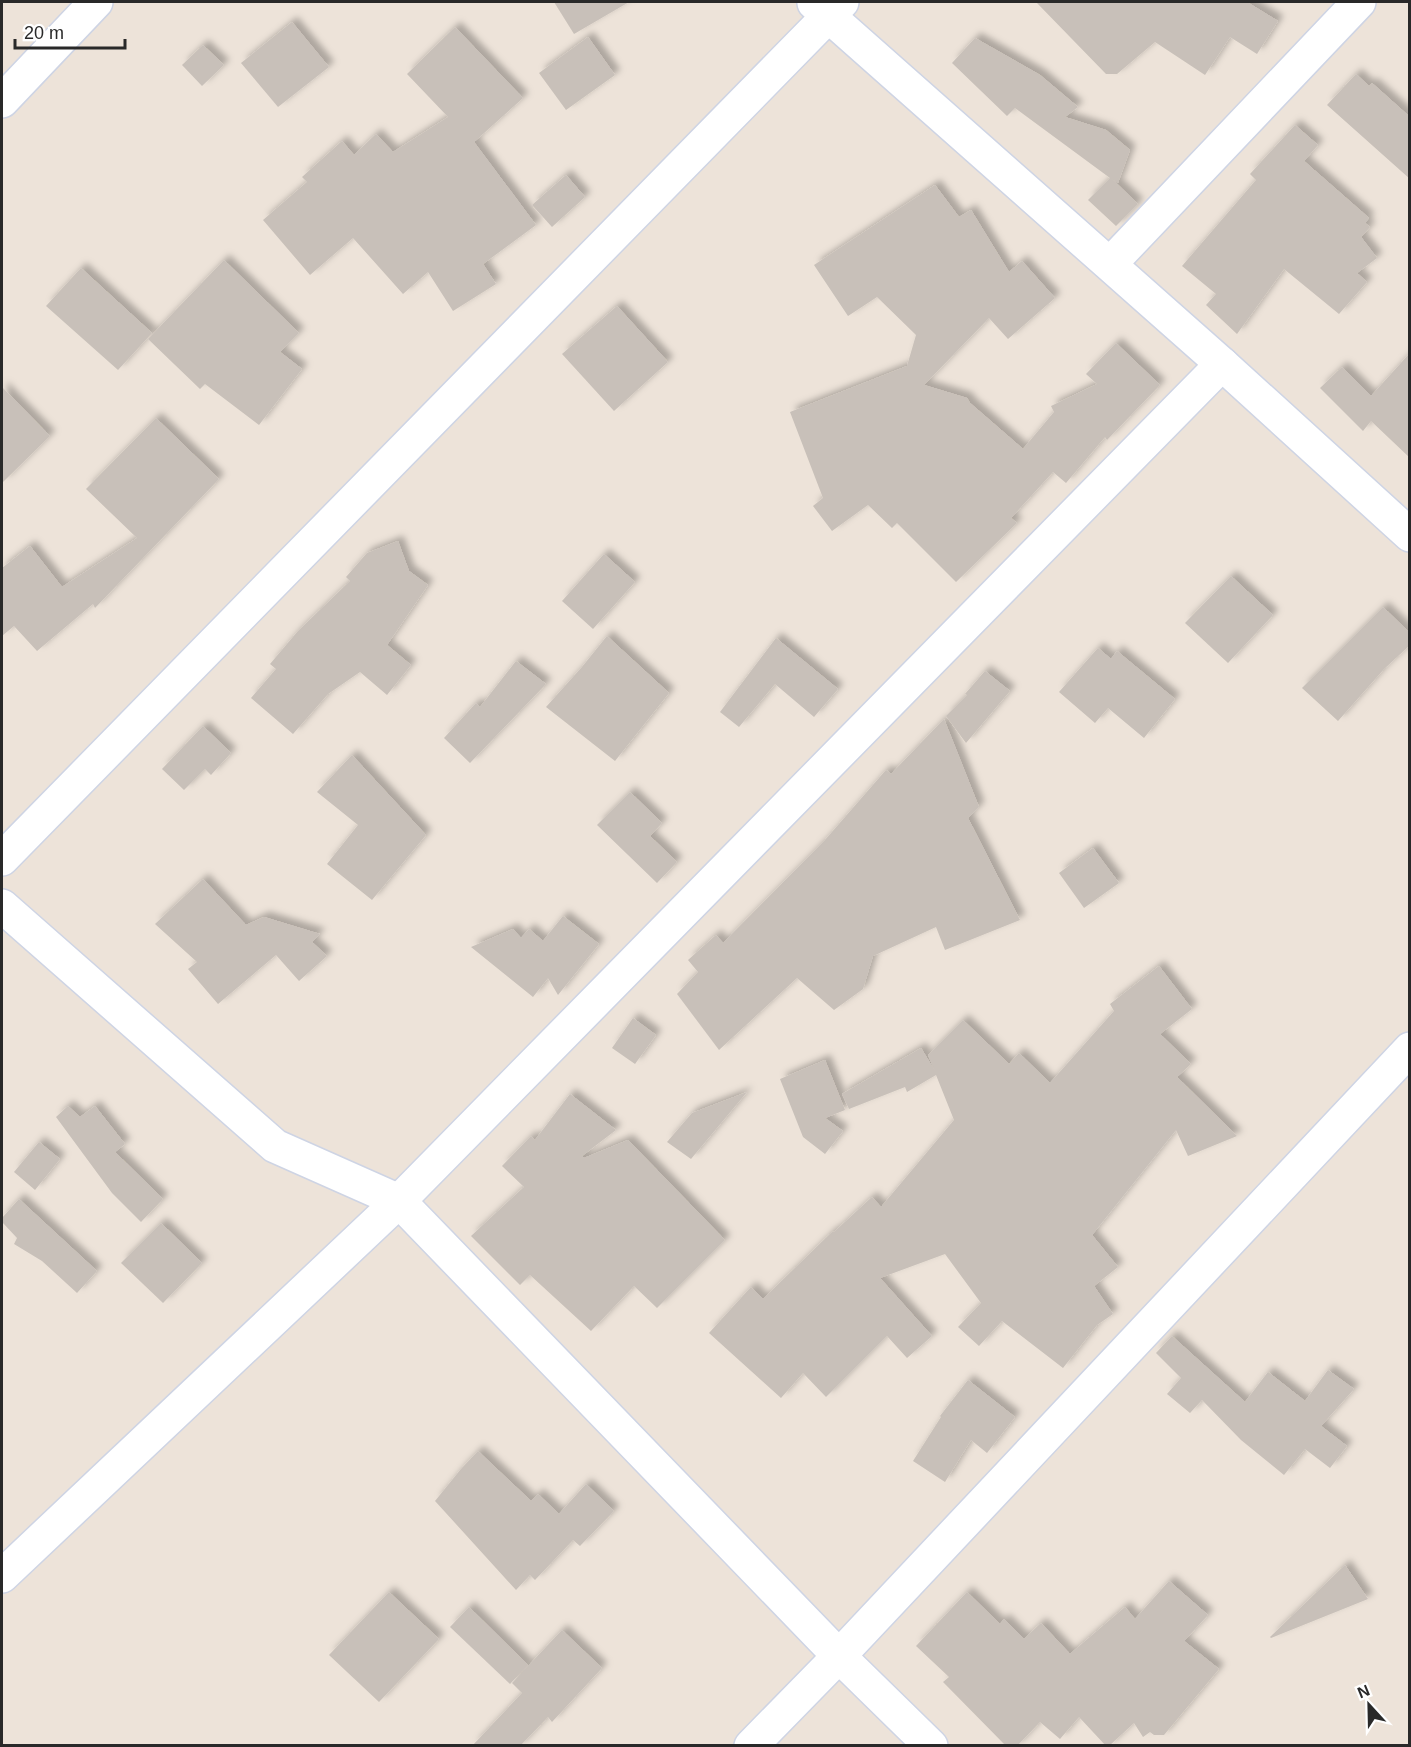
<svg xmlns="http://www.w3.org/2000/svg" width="1411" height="1747" viewBox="0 0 1411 1747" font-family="Arial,sans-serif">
	<defs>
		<filter id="shadow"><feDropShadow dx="5.5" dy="-5.5" stdDeviation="3" flood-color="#0004"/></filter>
	</defs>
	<rect width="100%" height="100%" fill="#ede3d9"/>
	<g fill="#c8c0b9" filter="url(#shadow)">
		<polygon points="554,2 629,2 574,34"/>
		<polygon points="1036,2 1247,2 1278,21 1257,54 1230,37 1205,75 1155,42 1117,74 1106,74"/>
		<polygon points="292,22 329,67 278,107 241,63"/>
		<polygon points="455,27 523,98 474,142 536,225 483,264 496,284 453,311 428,272 403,294 353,238 310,275 263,220 307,182 302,177 342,141 354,155 376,134 393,152 448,117 407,74"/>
		<polygon points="588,37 615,75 566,110 539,73"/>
		<polygon points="975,38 1040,75 1078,107 1065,117 1106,130 1130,150 1118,183 1112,179 1138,204 1116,226 1088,200 1110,178 1015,108 1007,116 952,63"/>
		<polygon points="203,45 224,65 202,86 182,65"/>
		<polygon points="1356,74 1369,86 1372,83 1410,117 1410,179 1327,105"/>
		<polygon points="1295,125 1318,145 1304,161 1369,218 1365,223 1370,227 1361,237 1377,258 1357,273 1367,282 1339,314 1284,269 1237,334 1206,305 1216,294 1182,266 1256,180 1250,174"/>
		<polygon points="566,175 585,197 552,227 532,205"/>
		<polygon points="935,185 959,217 971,210 1009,272 1022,261 1055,298 1008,339 989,318 924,385 967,398 970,403 1023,449 1054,412 1051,406 1097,384 1086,374 1116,343 1160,385 1107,440 1105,437 1066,483 1053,472 1011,518 1017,523 956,582 897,523 892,528 868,505 832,531 813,506 823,498 790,412 907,366 916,335 877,297 848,316 814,265"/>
		<polygon points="224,260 299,333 280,352 302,369 259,425 205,384 200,389 148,339"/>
		<polygon points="81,268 152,333 118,370 46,306"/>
		<polygon points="617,306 668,362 614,411 562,354"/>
		<polygon points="1410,353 1410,458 1371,421 1363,431 1320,388 1342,367 1371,396"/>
		<polygon points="2,387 50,436 2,483"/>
		<polygon points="156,418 219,479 95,608 93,604 37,651 14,626 2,636 2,568 30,546 62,587 137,538 86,489"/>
		<polygon points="398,541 409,571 428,585 387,645 411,665 387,695 360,672 328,694 293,734 251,698 276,669 270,664 298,631 350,581 346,577 367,553"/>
		<polygon points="604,554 635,582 593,629 562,601"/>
		<polygon points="1231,576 1273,615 1228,663 1185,623"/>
		<polygon points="1383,607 1410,633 1410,645 1384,669 1338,721 1302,688"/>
		<polygon points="607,636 669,693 615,761 546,707 582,667"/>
		<polygon points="776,638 838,689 814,717 775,684 739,727 720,712"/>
		<polygon points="1098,648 1111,659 1117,651 1175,699 1144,738 1108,708 1095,723 1059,692"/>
		<polygon points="516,661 546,684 470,763 444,738 476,703 480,707"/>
		<polygon points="985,671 1010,691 966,743 946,716 967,695 965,694"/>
		<polygon points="944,719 979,807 968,818 1020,920 945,950 936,927 873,956 863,989 834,1010 797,978 719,1050 677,994 698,972 688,960 716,935 723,943 825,840 886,770 891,774"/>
		<polygon points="203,726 231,753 211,775 205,769 184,790 162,769"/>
		<polygon points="352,755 426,835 372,900 327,864 358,825 317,792"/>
		<polygon points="630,792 662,823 650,836 677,862 657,883 597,825"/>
		<polygon points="1093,848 1119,883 1084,908 1059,873"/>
		<polygon points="203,879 246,925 264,917 320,934 312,942 327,956 299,981 276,955 218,1004 188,969 197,962 155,924"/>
		<polygon points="563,916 599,944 558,995 548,978 533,997 471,947 513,929 521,938 529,929 543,941"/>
		<polygon points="1159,966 1192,1009 1160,1034 1191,1064 1177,1077 1237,1136 1188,1156 1176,1130 1092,1235 1118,1267 1094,1286 1113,1314 1097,1325 1063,1368 1002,1321 979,1346 958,1327 981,1303 945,1254 880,1278 932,1336 907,1358 887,1336 826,1397 803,1373 781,1398 709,1333 751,1287 763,1299 833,1231 834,1232 872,1197 881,1207 954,1120 936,1075 907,1092 905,1087 849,1109 842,1094 921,1048 935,1071 928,1055 963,1020 1009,1064 1019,1053 1050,1083 1114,1011 1110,1004"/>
		<polygon points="633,1018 656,1035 635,1064 612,1048"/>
		<polygon points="825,1060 845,1110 825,1118 843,1131 825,1154 803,1137 780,1079"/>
		<polygon points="747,1092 691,1159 667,1142 692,1113"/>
		<polygon points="570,1094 616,1130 582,1156 584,1158 628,1140 725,1240 657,1308 634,1286 591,1331 530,1275 520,1285 471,1236 524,1187 502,1166 531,1136 535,1140"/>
		<polygon points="68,1106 80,1117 95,1106 125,1144 115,1152 163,1199 141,1222 112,1193 56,1117"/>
		<polygon points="39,1142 60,1159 35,1190 14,1172"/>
		<polygon points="19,1199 97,1271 77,1293 42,1261 14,1244 17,1238 2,1222 2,1218"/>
		<polygon points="161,1223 202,1263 163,1303 121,1263"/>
		<polygon points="1172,1336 1245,1402 1268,1372 1305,1401 1328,1370 1354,1389 1321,1426 1347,1446 1330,1468 1305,1449 1284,1475 1241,1440 1202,1400 1190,1413 1167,1394 1181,1378 1156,1353"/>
		<polygon points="968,1380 1015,1417 987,1453 971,1440 945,1482 913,1461 941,1417 940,1416"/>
		<polygon points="478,1451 531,1501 538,1494 559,1514 586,1484 614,1511 580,1546 573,1540 535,1580 530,1575 516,1590 435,1501 461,1469"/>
		<polygon points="1345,1565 1368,1599 1271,1638 1270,1637"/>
		<polygon points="1169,1581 1208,1615 1184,1641 1219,1669 1164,1735 1154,1735 1150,1732 1143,1737 1134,1723 1109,1746 1106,1746 1079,1717 1060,1739 1040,1722 1017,1746 1006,1746 943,1682 949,1677 916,1646 967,1592 1000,1624 1004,1619 1024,1639 1041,1623 1070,1654 1125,1607 1135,1619"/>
		<polygon points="389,1592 439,1639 379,1702 329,1655"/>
		<polygon points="469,1607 528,1665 510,1684 450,1627"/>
		<polygon points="562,1630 602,1668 552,1722 548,1717 520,1746 472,1746 522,1693 512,1683"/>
	</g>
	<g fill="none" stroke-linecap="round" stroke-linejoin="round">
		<defs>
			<g id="street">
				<polyline points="814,3 1222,364 1410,535"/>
				<polyline points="2,101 96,2"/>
				<polyline points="1110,264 1359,2"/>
				<polyline points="2,859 842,2"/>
				<polyline points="2,906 275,1146 399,1201 839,1656 931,1746"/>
				<polyline points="2,1576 399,1201 1222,364"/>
				<polyline points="751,1746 839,1656 1410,1049"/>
			</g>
		</defs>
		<use href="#street" stroke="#ced4e4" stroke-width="36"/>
		<use href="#street" stroke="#fff" stroke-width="33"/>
	</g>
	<rect width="1411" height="1747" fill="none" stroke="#292929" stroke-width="6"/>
	<g transform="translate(1369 1705) rotate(338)" stroke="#ffffff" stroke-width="4.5" paint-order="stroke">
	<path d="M0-4.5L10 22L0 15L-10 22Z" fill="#292929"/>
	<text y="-9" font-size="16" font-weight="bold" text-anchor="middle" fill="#292929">N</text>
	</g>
	<path d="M15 39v9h110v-9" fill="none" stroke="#292929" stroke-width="3"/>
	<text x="24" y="39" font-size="18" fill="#292929" stroke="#ffffff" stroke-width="4.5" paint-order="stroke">20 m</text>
</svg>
